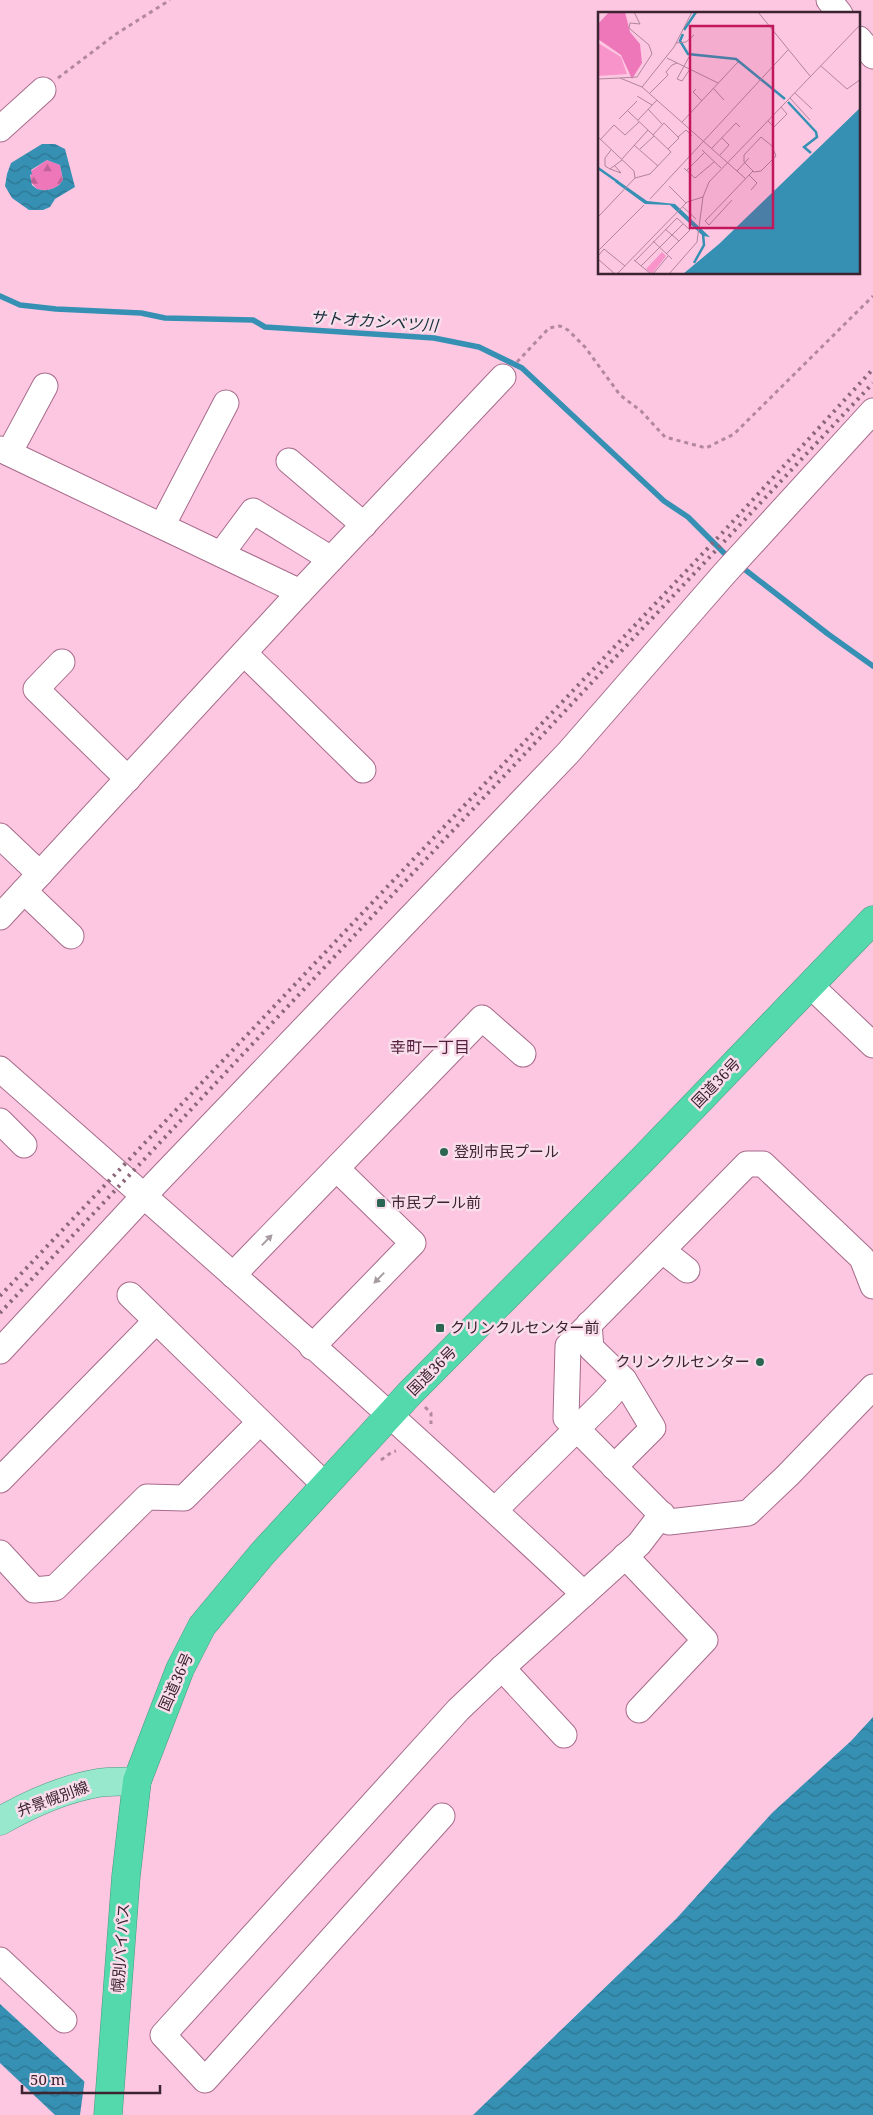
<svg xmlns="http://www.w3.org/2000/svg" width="873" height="2115" viewBox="0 0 873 2115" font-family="'Noto Serif','Noto Sans JP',serif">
	<defs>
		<pattern id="forest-firs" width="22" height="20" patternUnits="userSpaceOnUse" patternTransform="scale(1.25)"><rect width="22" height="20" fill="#ee77ba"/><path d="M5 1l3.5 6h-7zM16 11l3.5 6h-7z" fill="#c26198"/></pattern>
		<pattern id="water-waves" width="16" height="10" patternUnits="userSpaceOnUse" patternTransform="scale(1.25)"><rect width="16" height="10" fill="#3590b3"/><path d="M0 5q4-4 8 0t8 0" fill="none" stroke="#2e7592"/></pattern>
	</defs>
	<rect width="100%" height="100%" fill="#fdc7e2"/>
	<path fill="url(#forest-firs)" d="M47,160L60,165L63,180C58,189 46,192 37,189L30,181L31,171Z"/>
	<g fill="url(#water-waves)" fill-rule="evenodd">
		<path d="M42,144H55L65,149L75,187L55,199L50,207L43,210H29L12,198L5,186L7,174L11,163ZM47,160L60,165L63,180C58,189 46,192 37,189L32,185L30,175L32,174L31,170Z"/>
		<polygon points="873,1717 873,2115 473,2115 676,1919 772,1813 851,1741"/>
		<polygon points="0,2004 121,2115 55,2115 0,2063"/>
	</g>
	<polygon fill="#fdc7e2" points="85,2078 123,2113 124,2115 80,2115"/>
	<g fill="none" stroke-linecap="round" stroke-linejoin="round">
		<g stroke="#3590b3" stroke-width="5.5">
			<polyline points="0,296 20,305 56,309 141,313 165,318 253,320 265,327 434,338 479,347 522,368 664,501 688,517 729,558"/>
			<polyline points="739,565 828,634 873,666"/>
		</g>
		<defs>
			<g id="minor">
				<polyline points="829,0 840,14"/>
				<polyline points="859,39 873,56"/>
				<polyline points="0,129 43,90"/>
				<polyline points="0,449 300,592"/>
				<polyline points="9,453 45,386"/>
				<polyline points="289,461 364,525"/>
				<polyline points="162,526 226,403"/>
				<polyline points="221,554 253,511 331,559"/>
				<polyline points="244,653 363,770"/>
				<polyline points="62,662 36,689 128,779"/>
				<polyline points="0,836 40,874"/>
				<polyline points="24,891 71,936"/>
				<polyline points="0,917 300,592 503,377"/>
				<polyline points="810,985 873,1045"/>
				<path d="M0,1069C196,1242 393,1414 584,1594"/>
				<polyline points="0,1121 24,1145"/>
				<polyline points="663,1251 687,1270"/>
				<polyline points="233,1275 482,1018 523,1054"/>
				<polyline points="873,1286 862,1258 763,1164 747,1164 568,1346 566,1418 669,1522 748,1513 788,1475 873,1387"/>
				<polyline points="130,1295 325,1485"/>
				<polyline points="589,1324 591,1348 624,1380 653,1428 614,1467"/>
				<polyline points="312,1347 413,1243 337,1169"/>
				<polyline points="0,1351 155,1184 568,753 724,574 873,411"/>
				<polyline points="0,1480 156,1321"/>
				<polyline points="495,1510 605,1401 624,1380"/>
				<polyline points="0,1553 34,1590 55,1588 147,1497 184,1498 260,1422"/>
				<polyline points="625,1556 705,1640 639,1710"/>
				<polyline points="502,1668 564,1735"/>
				<polyline points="442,1816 205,2080 163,2035 458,1710 502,1668 639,1544 662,1514"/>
				<polyline points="0,1960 64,2020"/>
			</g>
			<path id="major" d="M0,1821C30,1804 63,1789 98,1783C111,1781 125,1782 137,1781"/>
			<polyline id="highway" points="108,2115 126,1876 137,1781 180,1669 202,1626 262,1554 410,1393 642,1160 873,920"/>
		</defs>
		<use href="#minor" stroke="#a76b8b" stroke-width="27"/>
		<use href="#major" stroke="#4b9980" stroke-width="29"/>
		<use href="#highway" stroke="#4b9980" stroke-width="29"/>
		<g stroke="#b3889e" stroke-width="3" stroke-dasharray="4 4" stroke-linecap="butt">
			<polyline points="58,78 116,34 170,0"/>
			<polyline points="517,362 549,328 560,326 568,330 585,347 620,395 641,411 665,437 706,448 734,434 873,296"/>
			<polyline points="425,1407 431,1413 431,1424"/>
			<polyline points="381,1460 392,1452 396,1451"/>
		</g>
		<use href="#minor" stroke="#fff" stroke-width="25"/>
		<use href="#major" stroke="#98e8cd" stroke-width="28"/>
		<use href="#highway" stroke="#53d9ab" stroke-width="28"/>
		<g stroke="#8b6779" stroke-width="4" stroke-dasharray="2.5 5" stroke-linecap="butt">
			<polyline points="0,1296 725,530 873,369"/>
			<polyline points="0,1313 873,383"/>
		</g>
	</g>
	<defs><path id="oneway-solid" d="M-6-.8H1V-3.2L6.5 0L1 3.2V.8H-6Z" transform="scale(1.25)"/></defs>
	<g fill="#a79ca2">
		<use href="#oneway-solid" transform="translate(267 1240) rotate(-46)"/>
		<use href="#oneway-solid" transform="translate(379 1278) rotate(134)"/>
	</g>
	<g fill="#2a6651" stroke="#f9ddeb" stroke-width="2">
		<circle cx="444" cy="1152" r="5"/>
		<rect x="376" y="1198" width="10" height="10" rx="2.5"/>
		<rect x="435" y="1323" width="10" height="10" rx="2.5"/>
		<circle cx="760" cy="1362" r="5"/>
	</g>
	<g text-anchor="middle" stroke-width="5" stroke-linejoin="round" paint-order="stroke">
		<g font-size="15" fill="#3c2330" stroke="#f9ddeb">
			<text transform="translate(716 1083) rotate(-46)" y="5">国道36号</text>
			<text transform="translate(432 1371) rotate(-45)" y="5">国道36号</text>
			<text transform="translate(176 1682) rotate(-66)" y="5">国道36号</text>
			<text transform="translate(53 1799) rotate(-20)" y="5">弁景幌別線</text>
			<text transform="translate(121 1948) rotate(-86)" y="5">幌別バイパス</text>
		</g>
		<g font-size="15" fill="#3c2330" stroke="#f9ddeb" text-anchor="start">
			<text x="454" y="1157">登別市民プール</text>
			<text x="391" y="1208">市民プール前</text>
			<text x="450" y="1333">クリンクルセンター前</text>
			<text x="750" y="1367" text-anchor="end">クリンクルセンター</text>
		</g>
		<g font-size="16" font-style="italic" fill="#142f3a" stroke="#f9ddeb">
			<text transform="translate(374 321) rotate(4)" y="6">サトオカシベツ川</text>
		</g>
		<g font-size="16" fill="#54203e" stroke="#f9ddeb">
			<text x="430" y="1053">幸町一丁目</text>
		</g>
	</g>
	<g transform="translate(598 12)">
		<rect width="262" height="262" fill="#fdc7e2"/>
		<path d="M11,0H27L32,20L42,32L44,51L34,67L23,43L0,27V12Z" fill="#ee77ba"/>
		<path d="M0,31L23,45L29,62L0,64ZM64,240L68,244L54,262L48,257Z" fill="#f894ca"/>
		<path d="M262,96V262H85L121,232ZM19,168L49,189L77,192L112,225L105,224L72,193L47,192L17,170Z" fill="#3590b3"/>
		<path fill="none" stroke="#3590b3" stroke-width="2.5" d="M86,18L98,0M85,22L82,29L90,42L138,47L187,87M190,90L218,120L219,125L206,135L213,141M0,156L20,170M96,251L106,233L105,222"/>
		<path fill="none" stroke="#b0859b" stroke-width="1" d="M160,0L212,64M78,31L88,30L96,23M91,45L79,67L84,69L92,57M69,46L120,71M223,54L249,77L263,67M22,66L39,65L54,42L51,33L31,16L32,11L42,12L36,0M0,67L22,66L44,75L148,167M44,75L76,35L94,0M115,76L126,88M98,77L95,80L104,89M52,81L70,63L68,60L74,53L79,51M197,81L214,97M39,84L54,93M192,86L212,108M50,97L64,112M30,99L73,140L52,162L37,166M21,107L39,89M40,108L59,88M170,109L176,115L189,102L183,95M84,110L140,50M55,123L66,111L81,126L70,137M0,125L36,159L37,166L0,205M80,125L88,118L94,124M163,125L174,134L178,144L163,159L156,160L146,150V143ZM2,128L16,113L27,123L41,110M36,133L60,154M114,136L138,111L142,115M42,137L56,124M13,138L7,146V154L12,157L24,148M104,138L123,156M122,143L131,133L124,126M24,147L50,118M86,156L97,166L116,150M12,157L23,161L17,154M88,159L107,140M139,159L151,146M151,163L159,171L153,178M71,174L88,191M52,187L190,38M134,188L111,213L107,209L155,159M85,195L98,207M67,217L81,229M55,229L74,247M0,239L46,193M0,244L6,237L27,254M0,247L17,262M36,248L53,262M37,249L79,206L92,218L68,242M43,254L85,212M19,262L89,190L105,185M55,262L70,244M71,262L99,230L105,185L111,170L263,12"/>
		<path fill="#c2185b" fill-opacity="0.15" stroke="#c2185b" stroke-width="2.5" d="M92,14H175V216H92Z"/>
		<rect width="262" height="262" fill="none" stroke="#3c2330" stroke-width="2.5"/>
	</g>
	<path d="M22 2085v8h138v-8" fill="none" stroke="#3c2330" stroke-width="2.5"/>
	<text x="30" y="2085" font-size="15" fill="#3c2330" stroke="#f9ddeb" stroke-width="4" paint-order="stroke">50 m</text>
</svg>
